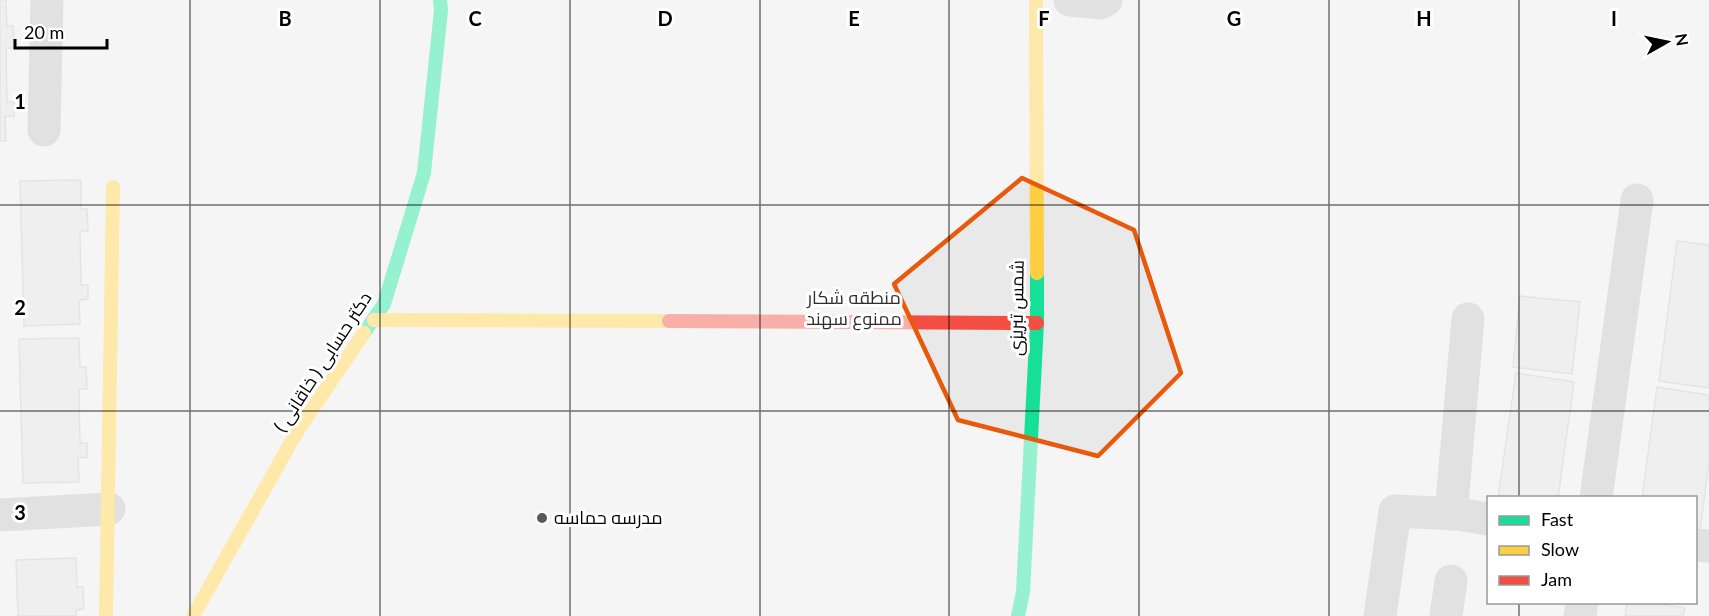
<svg xmlns="http://www.w3.org/2000/svg" width="1709" height="616" viewBox="0 0 1709 616" font-family="Lato,Cairo,sans-serif">
	<rect width="100%" height="100%" fill="#fff"/>
	<path fill="#e9e9e9" fill-rule="evenodd" d="M0,0H1709V616H0ZM1488,498H1696V602H1488Z"/>
	<g fill="#dcdcdc" stroke="#c4c4c4" stroke-width="1.5">
		<polygon points="0,0 6,0 7,26 13,26 14,48 6,48 7,102 14,102 14,116 5,117 6,141 0,141"/>
		<polygon points="81,180 81,209 87,209 88,231 80,231 81,285 88,285 88,299 79,300 80,324 24,326 20,181"/>
		<polygon points="1677,241 1709,245 1709,388 1659,381"/>
		<polygon points="1520,296 1580,302 1572,374 1513,367"/>
		<polygon points="79,338 80,367 86,367 87,389 79,389 80,443 87,443 87,457 78,458 79,482 23,483 19,339"/>
		<polygon points="1516,373 1574,382 1558,498 1498,498"/>
		<polygon points="1657,387 1709,395 1709,463 1699,537 1696,537 1696,498 1642,498"/>
		<polygon points="76,558 77,587 83,587 84,609 76,610 76,616 18,616 16,560"/>
		<polygon points="1627,602 1645,602 1685,608 1683,616 1625,616"/>
	</g>
	<g fill="none" stroke-linecap="round" stroke-linejoin="round">
		<g stroke="#bdbdbd" stroke-width="33">
			<polyline points="1070,0 1100,3 1106,0"/>
			<polyline points="44,130 47,0"/>
			<polyline points="1596,498 1637,200"/>
			<polyline points="1451,514 1468,319"/>
			<polyline points="0,515 109,509"/>
			<polyline points="1696,545 1709,546"/>
			<polyline points="1380,616 1395,511 1458,514 1488,519"/>
			<polyline points="1446,616 1451,581"/>
			<polyline points="1580,616 1582,602"/>
		</g>
		<g stroke="#16e098" stroke-width="14">
			<polyline points="364,333 384,304 424,173 441,10 440,0"/>
			<polyline points="1018,616 1023,592 1037,323 1037,273"/>
		</g>
		<g stroke="#ffcf43" stroke-width="14">
			<polyline points="1036,0 1037,273"/>
			<polyline points="374,320 669,321"/>
			<polyline points="106,616 113,187"/>
			<polyline points="193,616 298,430 364,333"/>
		</g>
		<polyline stroke="#f24e42" stroke-width="14" points="669,321 1037,323"/>
	</g>
	<path d="M0 0H1709V616H0ZM1022,178L1134,230L1181,373L1098,456L958,420L894,284Z" fill="#fff" fill-opacity=".55" fill-rule="evenodd"/>
	<path fill="none" stroke="#e8590c" stroke-width="4.5" stroke-linejoin="round" d="M1022,178L1134,230L1181,373L1098,456L958,420L894,284Z"/>
	<path fill="none" stroke="#000" stroke-width="1.5" stroke-opacity="0.55" d="M190,0V616M380,0V616M570,0V616M760,0V616M949,0V616M1139,0V616M1329,0V616M1519,0V498M0,205H1709M0,411H1709M1519,602V616"/>
	<circle fill="#595959" stroke="#fff" stroke-width="2" cx="542" cy="518" r="6"/>
	<g text-anchor="middle" stroke-width="6" stroke-linejoin="round" paint-order="stroke">
		<g font-size="18" fill="#2e2e2e" stroke="#fff">
			<text x="854" y="304">منطقه شکار<tspan x="854" dy="21">ممنوع سهند</tspan></text>
		</g>
		<g font-size="18" fill="#000" stroke="#fff">
			<text transform="translate(1017 308) rotate(-89)" y="6">شمس تبریزی</text>
			<text transform="translate(323 362) rotate(-57)" y="6">دکتر حسابی ( خاقانی )</text>
		</g>
		<g font-size="18" fill="#000" stroke="#fff" text-anchor="start">
			<text x="554" y="524">مدرسه حماسه</text>
		</g>
	</g>
	<g font-size="20" text-anchor="middle" font-weight="bold" fill="#000" stroke="#fff" stroke-width="6" stroke-linejoin="round" paint-order="stroke">
		<text x="285" y="26">B</text>
		<text x="475" y="26">C</text>
		<text x="665" y="26">D</text>
		<text x="854" y="26">E</text>
		<text x="1044" y="26">F</text>
		<text x="1234" y="26">G</text>
		<text x="1424" y="26">H</text>
		<text x="1614" y="26">I</text>
		<text x="20" y="109">1</text>
		<text x="20" y="315">2</text>
		<text x="20" y="520">3</text>
	</g>
	<rect x="1487" y="496" width="210" height="108" fill="#ffffff" stroke="#999999" stroke-width="1.5"/>
	<rect x="1499" y="516" width="30" height="9" fill="#16e098" stroke="#999999" stroke-width="1.5"/>
	<text x="1541" y="526" font-size="18" fill="#000000">Fast</text>
	<rect x="1499" y="546" width="30" height="9" fill="#ffcf43" stroke="#999999" stroke-width="1.5"/>
	<text x="1541" y="556" font-size="18" fill="#000000">Slow</text>
	<rect x="1499" y="576" width="30" height="9" fill="#f24e42" stroke="#999999" stroke-width="1.5"/>
	<text x="1541" y="586" font-size="18" fill="#000000">Jam</text>
	<g transform="translate(1667 42) rotate(81)" stroke="#ffffff" stroke-width="4.5" paint-order="stroke">
	<path d="M0-4.5L10 22L0 15L-10 22Z" fill="#000000"/>
	<text y="-9" font-size="16" font-weight="bold" text-anchor="middle" fill="#000000">N</text>
	</g>
	<path d="M15 39v9h92v-9" fill="none" stroke="#000000" stroke-width="3"/>
	<text x="24" y="39" font-size="18" fill="#000000" stroke="#ffffff" stroke-width="4.5" paint-order="stroke">20 m</text>
</svg>
